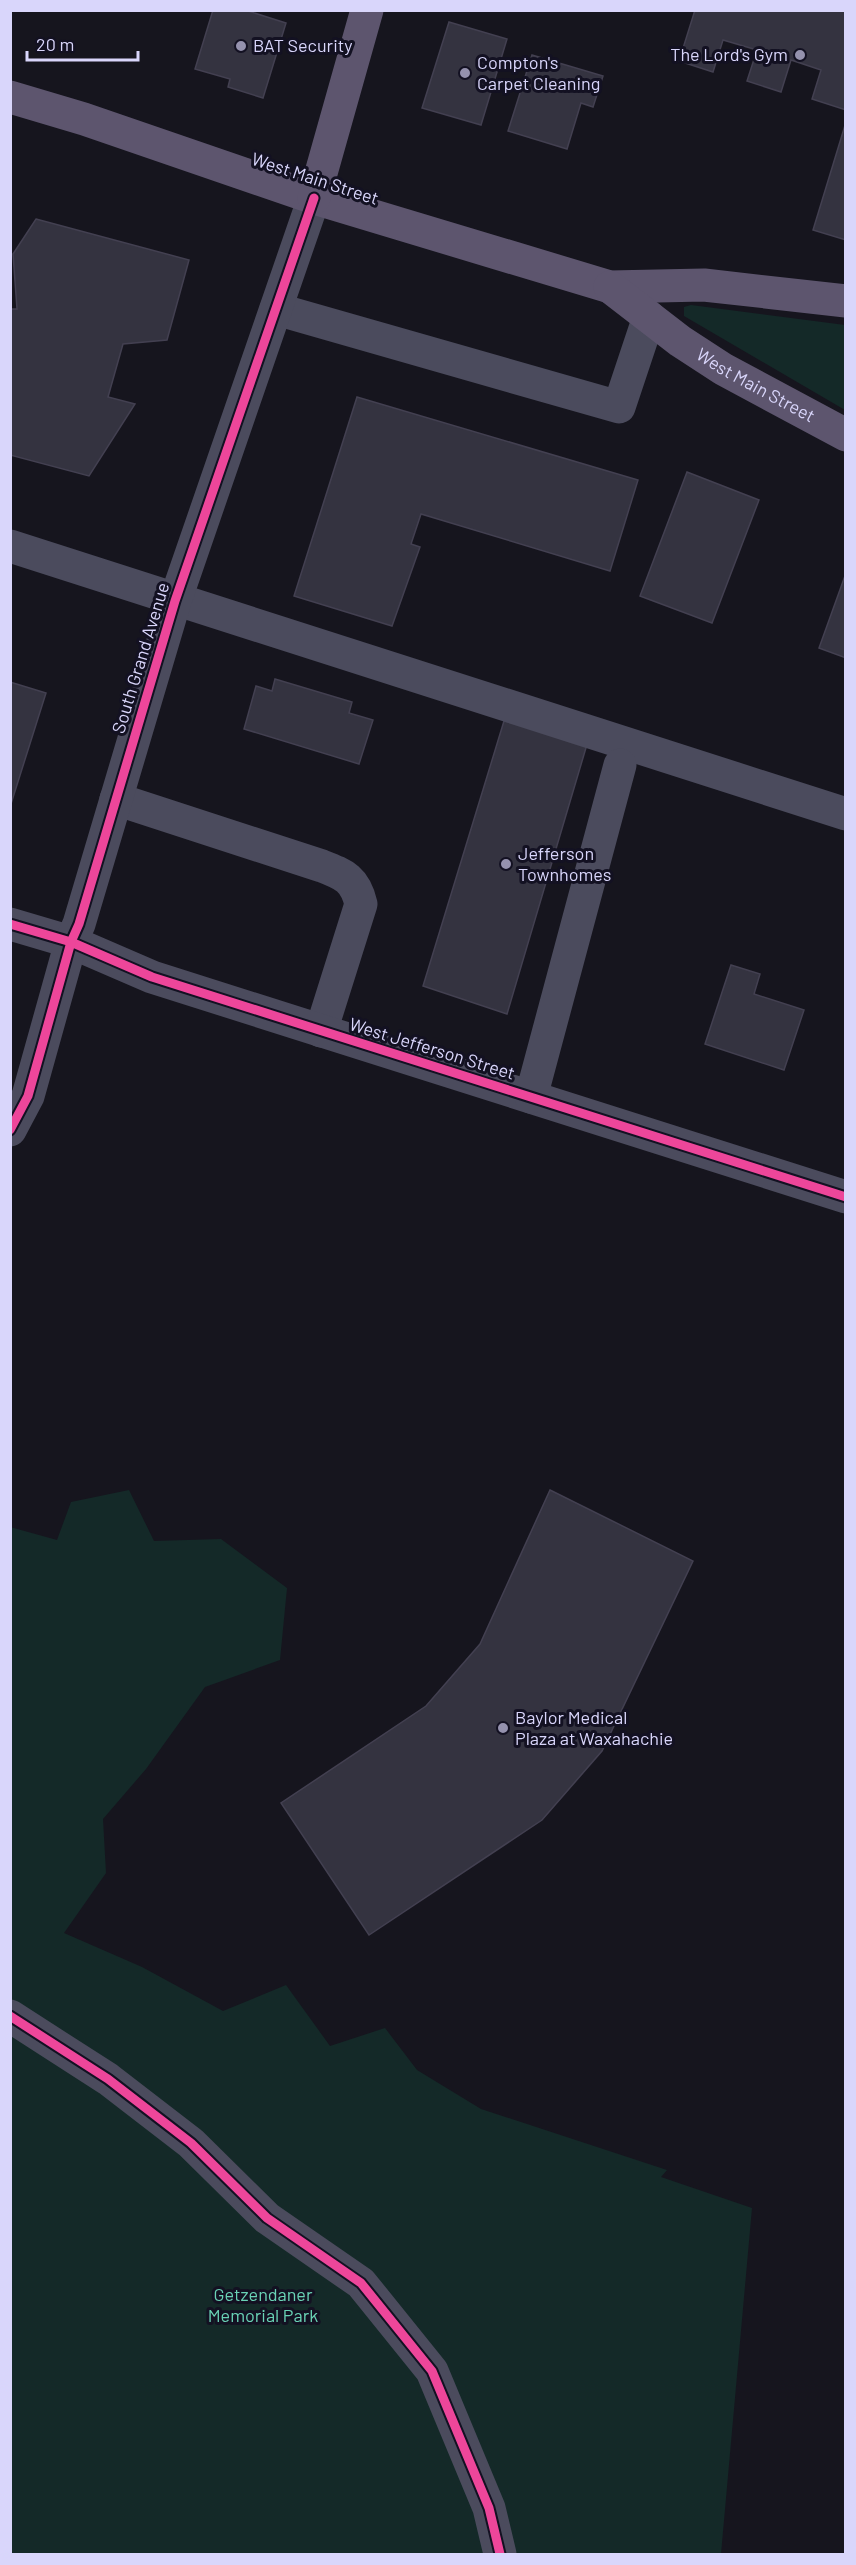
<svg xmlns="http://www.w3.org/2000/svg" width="856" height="2565" viewBox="0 0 856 2565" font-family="Barlow,sans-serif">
	<rect width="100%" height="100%" fill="#16151e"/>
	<g fill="#142928">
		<polygon points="691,305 845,325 845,410 684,316 684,307"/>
		<polygon points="129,1490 154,1541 221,1539 287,1588 280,1660 205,1687 146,1769 103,1819 106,1873 64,1933 142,1967 223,2011 286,1985 330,2046 385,2028 417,2070 481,2109 667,2170 661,2177 752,2208 721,2554 11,2554 10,1527 57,1540 71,1502"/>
	</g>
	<g fill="#343340" stroke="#434051" stroke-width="1.5">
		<polygon points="213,10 245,10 286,23 263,98 228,87 230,79 195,69"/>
		<polygon points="695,10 846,10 846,110 812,99 821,70 791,60 781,92 747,81 757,50 723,40 713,72 679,61"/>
		<polygon points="449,22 507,39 481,125 422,108"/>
		<polygon points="532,55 603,76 593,107 581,103 567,149 508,131"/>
		<polygon points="846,122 846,240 813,230"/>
		<polygon points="36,219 189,260 167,340 123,344 108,397 135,404 89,476 10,455 10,309 17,309 13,254"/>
		<polygon points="357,397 638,480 610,571 421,514 411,544 420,547 392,626 294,596"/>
		<polygon points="687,472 759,500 712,623 640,596"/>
		<polygon points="846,573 846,658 819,648"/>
		<polygon points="275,679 352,702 349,713 373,720 359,764 244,729 256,686 272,691"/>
		<polygon points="10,682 46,693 10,807"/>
		<polygon points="504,721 588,741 507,1014 423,986"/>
		<polygon points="731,965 760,974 754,994 804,1010 784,1070 705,1044"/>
		<polygon points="550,1490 693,1561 602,1751 542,1820 369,1935 281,1803 426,1706 480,1644"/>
	</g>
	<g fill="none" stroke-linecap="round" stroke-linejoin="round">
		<g stroke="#4b4b5d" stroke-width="33">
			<polyline points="276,309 619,407 649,317"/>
			<polyline points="10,546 846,814"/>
			<path d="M116,799L322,866C345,875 355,879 361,904L321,1031"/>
			<polyline points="10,924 71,942 152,977 846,1197"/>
			<polyline points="531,1097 620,765"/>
			<polyline points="10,1130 28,1096 71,942 79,924 175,601 314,198"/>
			<polyline points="10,2016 108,2079 191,2143 267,2218 361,2283 432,2371 489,2508 500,2554"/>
		</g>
		<g stroke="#5d556e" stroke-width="33">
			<polyline points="10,97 84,119 314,198 610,287 704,285 846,301"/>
			<polyline points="314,198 367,10"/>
			<path id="s1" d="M610,287L680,341L723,369L846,435"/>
		</g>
		<defs>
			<g id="cycleway">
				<polyline points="10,924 71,942 152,977 846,1197"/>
				<polyline points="10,1130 28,1096 71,942 79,924 175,601 314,198"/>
				<polyline points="10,2016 108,2079 191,2143 267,2218 361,2283 432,2371 489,2508 500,2554"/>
			</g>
		</defs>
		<use href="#cycleway" stroke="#131122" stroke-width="13"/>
		<use href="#cycleway" stroke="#ed469a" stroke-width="9"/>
	</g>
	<g fill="#9592ae" stroke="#131122" stroke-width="2">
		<circle cx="241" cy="46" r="6"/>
		<circle cx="800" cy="55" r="6"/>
		<circle cx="465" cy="73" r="6"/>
		<circle cx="506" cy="864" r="6"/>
		<circle cx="503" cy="1728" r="6"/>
	</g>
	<g text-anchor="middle" stroke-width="6" stroke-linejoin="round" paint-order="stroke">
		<g font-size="18" fill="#d9d6fb" stroke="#131122" text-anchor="start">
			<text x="253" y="52">BAT Security</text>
			<text x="788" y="61" text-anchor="end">The Lord's Gym</text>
			<text x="477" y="69">Compton's<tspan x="477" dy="21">Carpet Cleaning</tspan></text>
			<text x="518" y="860">Jefferson<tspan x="518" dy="21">Townhomes</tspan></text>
			<text x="515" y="1724">Baylor Medical<tspan x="515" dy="21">Plaza at Waxahachie</tspan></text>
		</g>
		<g font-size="18" fill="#d9d6fb" stroke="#131122">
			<text transform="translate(315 179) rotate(18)" y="6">West Main Street</text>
			<text dy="6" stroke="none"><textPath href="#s1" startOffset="176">West Main Street</textPath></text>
			<text transform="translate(141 658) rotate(-73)" y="6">South Grand Avenue</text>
			<text transform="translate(432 1049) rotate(17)" y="6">West Jefferson Street</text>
		</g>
		<g font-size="18" fill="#6ad3b6" stroke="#131122">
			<text x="263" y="2301">Getzendaner<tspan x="263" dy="21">Memorial Park</tspan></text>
		</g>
	</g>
	<rect width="856" height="2565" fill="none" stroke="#d9d6fb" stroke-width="24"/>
	<path d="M27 51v9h111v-9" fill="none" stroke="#d9d6fb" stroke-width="3"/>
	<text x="36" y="51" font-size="18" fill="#d9d6fb" stroke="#131122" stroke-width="4.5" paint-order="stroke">20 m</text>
</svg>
